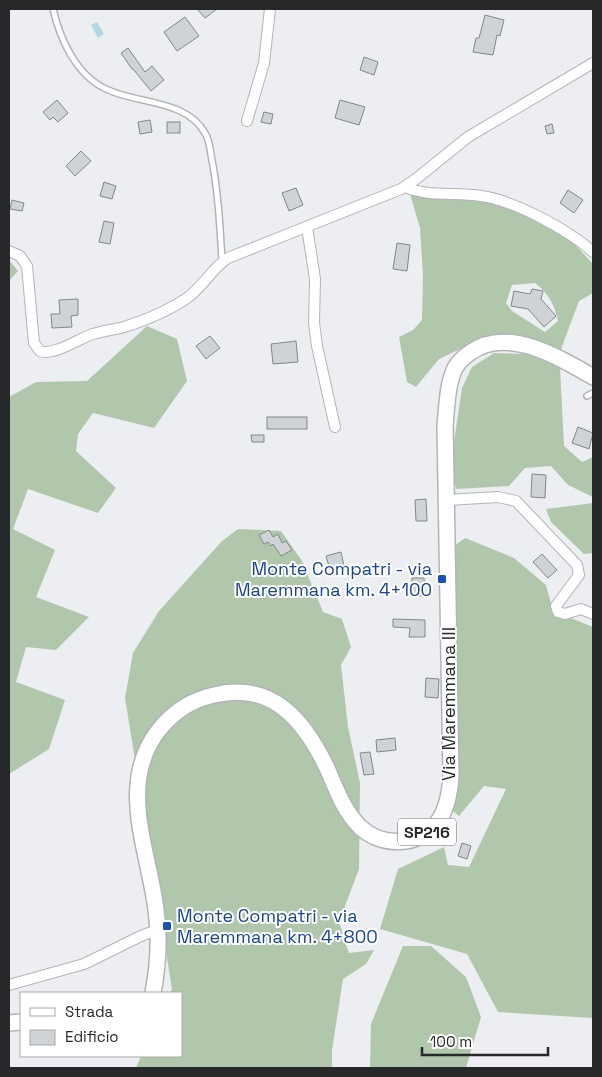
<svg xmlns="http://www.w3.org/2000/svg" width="602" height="1077" viewBox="0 0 602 1077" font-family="'Space Grotesk',sans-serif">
	<rect width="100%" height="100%" fill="#eceef1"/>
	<g fill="#b1c7ac" fill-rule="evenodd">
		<path d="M410,194L491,200L528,214L571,240L593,264V293L579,301L560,352L475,342L439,359L416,387L407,382L399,337L413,330L422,320L423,275L420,228ZM535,283C548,293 555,305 558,321L545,332L512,311L506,303L512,285Z"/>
		<polygon points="9,260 18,271 9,281 9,284"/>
		<polygon points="147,326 177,339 187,381 154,428 93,413 78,434 76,451 116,488 98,513 28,489 13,529 55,550 36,597 89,617 56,650 26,647 16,682 65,700 49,749 9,774 9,397 36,382 87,381"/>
		<polygon points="494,353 527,354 560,368 564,446 582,462 593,457 593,497 568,485 551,466 525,468 509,486 456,489 451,462 462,388 472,367"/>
		<polygon points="593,503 593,553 584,554 551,522 546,509"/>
		<polygon points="238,529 281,531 302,561 323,612 342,619 351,647 341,665 348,727 360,783 359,869 339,922 349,953 374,950 366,964 343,979 332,1050 332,1068 136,1068 141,1056 181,1056 181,993 170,993 172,989 125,698 133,653 159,611 222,541"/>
		<polygon points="465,538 514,558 546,585 553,611 593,627 593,1018 498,1012 467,954 380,929 398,869 444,847 448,865 469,867 506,789 484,786 459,816 450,809 459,784 454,546"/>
		<polygon points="403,946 431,946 466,977 481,1017 466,1068 370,1068 371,1024"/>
	</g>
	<polygon fill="#b1d9e4" points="97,22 104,34 98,38 91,25"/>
	<g fill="#d0d3d6" stroke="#848689">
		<polygon points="197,9 217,9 205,18"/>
		<polygon points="485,15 504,20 500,36 497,35 493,55 473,52 476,38 479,38"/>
		<polygon points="185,17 199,36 177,51 164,32"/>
		<polygon points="128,48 145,72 152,66 164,80 151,91 133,69 132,69 121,53"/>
		<polygon points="364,57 378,62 374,75 360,70"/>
		<polygon points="57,100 68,113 58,122 53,117 50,120 43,112"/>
		<polygon points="340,100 365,107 359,125 335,118"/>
		<polygon points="264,112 273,114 271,124 261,122"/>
		<polygon points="150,120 152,132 140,134 138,122"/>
		<rect x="167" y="122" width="13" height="11"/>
		<polygon points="552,124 554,133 547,134 545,126"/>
		<polygon points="81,151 91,161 75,176 66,166"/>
		<polygon points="104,182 116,186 112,199 100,196"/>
		<polygon points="296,188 303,205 289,211 282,193"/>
		<polygon points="568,190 583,200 574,213 560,203"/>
		<polygon points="12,200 24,203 22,211 10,209"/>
		<polygon points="104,221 114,223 110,244 99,242"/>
		<polygon points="397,243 410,245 407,271 393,269"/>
		<polygon points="532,289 543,291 541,299 556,316 544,327 528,309 511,306 514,291 530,294"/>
		<polygon points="78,299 78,315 71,316 72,327 52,328 51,314 60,314 59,300"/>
		<polygon points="210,336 220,348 206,359 196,346"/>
		<polygon points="296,341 298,362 273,364 271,344"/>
		<rect x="267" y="417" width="40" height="12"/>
		<polygon points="578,427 593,433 589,449 572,443"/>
		<polygon points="251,435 264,435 264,442 252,442"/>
		<polygon points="532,474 546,475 545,498 531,497"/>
		<polygon points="426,499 427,521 416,521 415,500"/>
		<polygon points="269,530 273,537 278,534 282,543 286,541 292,550 281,556 273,544 271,546 268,542 264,544 259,535"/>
		<polygon points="341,552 344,566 330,570 326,556"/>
		<polygon points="542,554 557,570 548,578 533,562"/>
		<polygon points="412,578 424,578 425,596 412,596"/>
		<polygon points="393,619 425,620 425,637 409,637 410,628 393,627"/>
		<polygon points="426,678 439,679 438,698 425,697"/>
		<polygon points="395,738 396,750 377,752 376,740"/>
		<polygon points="370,752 374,774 364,775 360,753"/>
		<polygon points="462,843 471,846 467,859 458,856"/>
	</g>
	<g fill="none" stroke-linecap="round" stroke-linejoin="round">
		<defs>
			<g id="service">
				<path d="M53,9C60,39 76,75 106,89C136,104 186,99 205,133C209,139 210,147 211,155C218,189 220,226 222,261"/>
				<polyline points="587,396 593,393"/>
			</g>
			<g id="minor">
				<polyline points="247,121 264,63 270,9"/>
				<path d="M405,187C428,197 456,192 481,196C513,200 569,230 593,252"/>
				<polyline points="307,227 315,279 314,323 317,346 335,427"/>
				<path d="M9,251L20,256L27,266L34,343L40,351C53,356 77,340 90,335C101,331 113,330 124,327C146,320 168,311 187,298C203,287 213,267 228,258L401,189L416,179L468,137L593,63"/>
				<polyline points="447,500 498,497 516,501 577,565 579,575 556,606 558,612 565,614 581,609 593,614"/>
				<polyline points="9,985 84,964 143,935 158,930"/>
			</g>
			<g id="primary">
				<path d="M153,993C158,966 160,938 156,910C149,851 117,785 158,731C172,713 191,700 214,695C272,681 304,720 327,768C336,788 343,810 360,827C381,847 419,847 437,823C447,810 450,792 451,776L445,425C447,407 447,385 455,368C459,361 465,356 471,352C508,326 561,358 593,377"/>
				<polyline points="9,1023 21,1022"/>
			</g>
		</defs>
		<use href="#service" stroke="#b2b5b8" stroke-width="8"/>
		<use href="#minor" stroke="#b2b5b8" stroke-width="12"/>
		<use href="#primary" stroke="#b2b5b8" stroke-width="18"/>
		<use href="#service" stroke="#fff" stroke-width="5"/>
		<use href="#minor" stroke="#fff" stroke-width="10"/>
		<use href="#primary" stroke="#fff" stroke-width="15"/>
	</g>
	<g fill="#1a4fb4" stroke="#fff" stroke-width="2">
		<rect x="437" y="574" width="10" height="10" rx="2.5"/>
		<rect x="162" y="921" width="10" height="10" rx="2.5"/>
	</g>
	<g text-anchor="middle" stroke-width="4" stroke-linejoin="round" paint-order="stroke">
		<rect fill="#fff" stroke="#686869" stroke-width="1" x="398" y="818.5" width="58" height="27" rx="4"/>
		<g font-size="16" font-weight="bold" fill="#272829">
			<text x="427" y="838">SP216</text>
		</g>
		<g font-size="18" fill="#164399" stroke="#fff" text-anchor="end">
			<text x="432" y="575">Monte Compatri - via<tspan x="432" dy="21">Maremmana km. 4+100</tspan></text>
			<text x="177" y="922" text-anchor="start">Monte Compatri - via<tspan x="177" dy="21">Maremmana km. 4+800</tspan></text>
		</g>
		<g font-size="18" fill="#272829" stroke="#fff">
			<text transform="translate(449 704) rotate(-90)" y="6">Via Maremmana III</text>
		</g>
	</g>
	<rect width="602" height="1077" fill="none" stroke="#272829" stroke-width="20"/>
	<rect x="20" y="992" width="162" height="65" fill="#ffffff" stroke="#a9a9a9"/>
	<rect x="30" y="1008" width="25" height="8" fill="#ffffff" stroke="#a9a9a9"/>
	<text x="65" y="1017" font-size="15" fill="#272829">Strada</text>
	<rect x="30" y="1030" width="25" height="15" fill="#d0d3d6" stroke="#a9a9a9"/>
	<text x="65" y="1042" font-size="15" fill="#272829">Edificio</text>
	<path d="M422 1047v8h126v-8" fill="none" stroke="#272829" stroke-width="2.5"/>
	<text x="430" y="1047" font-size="15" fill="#272829" stroke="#ffffff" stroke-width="4" paint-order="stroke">100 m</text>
</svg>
